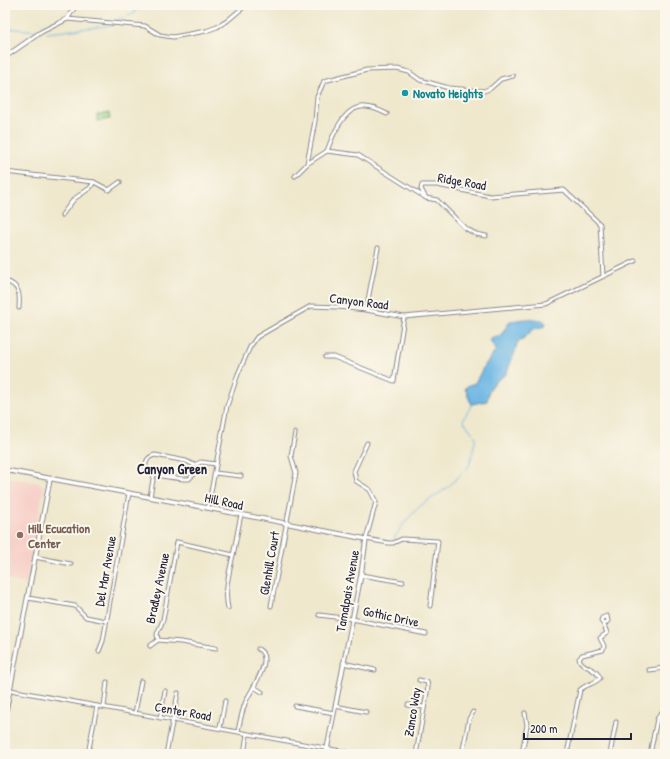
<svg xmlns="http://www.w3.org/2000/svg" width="670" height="759" viewBox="0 0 670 759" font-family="'Patrick Hand',sans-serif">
	<rect width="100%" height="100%" fill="#fbf7ec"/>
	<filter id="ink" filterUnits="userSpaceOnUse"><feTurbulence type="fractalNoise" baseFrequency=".025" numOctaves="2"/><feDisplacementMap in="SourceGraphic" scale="8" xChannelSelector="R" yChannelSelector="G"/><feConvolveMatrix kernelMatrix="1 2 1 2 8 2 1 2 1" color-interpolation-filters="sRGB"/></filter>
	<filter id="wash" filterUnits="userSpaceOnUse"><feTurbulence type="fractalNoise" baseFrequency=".012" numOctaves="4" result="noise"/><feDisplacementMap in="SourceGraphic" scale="16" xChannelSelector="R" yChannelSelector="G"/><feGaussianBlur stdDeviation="0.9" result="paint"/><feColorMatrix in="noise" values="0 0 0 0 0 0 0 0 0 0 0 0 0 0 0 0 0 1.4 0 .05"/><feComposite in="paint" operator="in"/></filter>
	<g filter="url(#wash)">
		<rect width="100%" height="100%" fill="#efe8cd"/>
		<polygon fill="#f7d1c9" points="5,477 40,483 44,487 26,584 5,579"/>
		<polygon fill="#9ddb90" stroke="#607e66" points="109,113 110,119 97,121 97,115"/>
		<polygon fill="#6ab5e3" stroke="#466c8f" points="525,319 542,320 546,323 545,326 534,329 525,337 517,343 515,352 506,374 496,381 489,390 487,401 472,404 470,401 465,388 469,385 475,383 483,368 496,350 490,340 490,338 501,335 510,321"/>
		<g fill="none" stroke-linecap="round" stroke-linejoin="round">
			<g stroke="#6ab5e3" stroke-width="1">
				<polyline points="116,20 134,14 138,5"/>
				<polyline points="5,28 38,31"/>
				<polyline points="47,33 114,25"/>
				<polyline points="393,540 404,523 420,506 447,488 469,466 476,438 463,420 472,404"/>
			</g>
		</g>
	</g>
	<g filter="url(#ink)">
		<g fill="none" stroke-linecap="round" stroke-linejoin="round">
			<defs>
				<g id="minor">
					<polyline points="67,19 145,26 160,35 173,37 206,31 217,27 227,21 246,5"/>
					<path d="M327,151C333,134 346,104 366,107C373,107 381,111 387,114"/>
					<polyline points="307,164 315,121 317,97 324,81 367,70 397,69 409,72 420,80 449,88 484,91 491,88 501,79 513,76"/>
					<polyline points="5,172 94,182 109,190 120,182"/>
					<polyline points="295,176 307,164 327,151 358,155 426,198 421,189 422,185 437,185 490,196 564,190 600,224 603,276"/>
					<polyline points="426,198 437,200 465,228 476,234 486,236"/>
					<polyline points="62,215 74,199 90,188 94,182"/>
					<path d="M5,281C20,285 20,295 19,308"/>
					<polyline points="366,310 378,248"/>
					<polyline points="325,357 334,357 394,381 404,317"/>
					<polyline points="367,443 354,471 356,481 370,490 376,502 366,539 389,543 393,543 402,539 438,541 430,606"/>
					<path d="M155,455L186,461L194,465L193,475L189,479H185C177,478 142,476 146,463C147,458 151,456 155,455Z"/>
					<polyline points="194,465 201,462 216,464"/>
					<polyline points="215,473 241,476"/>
					<polyline points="150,497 154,474"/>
					<polyline points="208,508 227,406 238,374 250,347 257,337 281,323 311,306 338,307 366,310 404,317 546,304 635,261"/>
					<polyline points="663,528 665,528"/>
					<polyline points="35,557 71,564"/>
					<polyline points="361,575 403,582"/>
					<polyline points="28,598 75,606 86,617 106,621"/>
					<polyline points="271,606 296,473 291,456 295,433"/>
					<path d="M228,608C224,590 229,574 233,555C236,542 238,528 241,515"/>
					<polyline points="319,615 352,619 426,634"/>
					<polyline points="150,646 158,640"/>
					<polyline points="216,648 181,642 158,640 157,634 163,620 177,542 233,555"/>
					<polyline points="99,651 103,641 129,493"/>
					<polyline points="343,663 375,670"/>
					<polyline points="649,670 665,668"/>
					<polyline points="254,687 262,692"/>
					<polyline points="5,689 357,754"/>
					<polyline points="408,705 424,707"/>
					<polyline points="295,706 334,713"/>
					<polyline points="335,706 366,712"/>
					<polyline points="104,707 107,682"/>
					<polyline points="135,713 141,681"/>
					<polyline points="160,718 165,691"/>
					<polyline points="220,728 225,701"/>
					<path d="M238,731C240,721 242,711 246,701C251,690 265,671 264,659C264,654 262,651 258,649"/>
					<polyline points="88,754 97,706"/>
					<polyline points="166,754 178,693"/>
					<polyline points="244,754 247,734"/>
					<polyline points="416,754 428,687 427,682 419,680"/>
					<polyline points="462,754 469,719 473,712"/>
					<polyline points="522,754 527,725 525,713"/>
					<path d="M567,754L580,690C586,684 595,684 600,678C596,667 583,669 579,659L582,655L603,650L604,646L600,638L607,633L604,625L608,621L607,616L602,618L601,621L604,625"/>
					<polyline points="610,754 616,722"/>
					<polyline points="650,754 657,719 663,711"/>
				</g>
				<g id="tertiary">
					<polyline points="5,57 41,32 67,19 76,5"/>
					<polyline points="5,470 208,508 366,539 361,575 326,754"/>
					<polyline points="5,716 50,479"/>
				</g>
			</defs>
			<use href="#minor" stroke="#888584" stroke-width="5"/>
			<use href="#tertiary" stroke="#888584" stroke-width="5.5"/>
			<use href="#minor" stroke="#fff" stroke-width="3"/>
			<use href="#tertiary" stroke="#fff" stroke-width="3.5"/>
		</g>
	</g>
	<circle fill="#0f9aa8" stroke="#fbf7ec" stroke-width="1.5" cx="405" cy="93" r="4"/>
	<circle fill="#8d6e63" stroke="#fbf7ec" stroke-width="1.5" cx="20" cy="535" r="4"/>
	<g text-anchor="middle" stroke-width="4" stroke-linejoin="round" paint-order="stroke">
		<g font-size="13" font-weight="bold" fill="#0d838f" stroke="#fbf7ec" text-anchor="start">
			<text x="413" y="98">Novato Heights</text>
		</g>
		<g font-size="13" fill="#22223b" stroke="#fbf7ec">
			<text transform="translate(462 181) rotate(10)" y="5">Ridge Road</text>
			<text transform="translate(359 301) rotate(7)" y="5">Canyon Road</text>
			<text transform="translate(224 501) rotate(12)" y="5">Hill Road</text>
			<text transform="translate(269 563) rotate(-80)" y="5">Glenhill Court</text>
			<text transform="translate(105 571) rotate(-80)" y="5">Del Mar Avenue</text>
			<text transform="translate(157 588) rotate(-78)" y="5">Bradley Avenue</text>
			<text transform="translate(347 591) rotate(-80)" y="5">Tamalpais Avenue</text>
			<text transform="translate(391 616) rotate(12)" y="5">Gothic Drive</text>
			<text transform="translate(183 711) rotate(10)" y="5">Center Road</text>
			<text transform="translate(412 712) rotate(-81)" y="5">Zanco Way</text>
		</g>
		<g font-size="13" font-weight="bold" fill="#785e54" stroke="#fbf7ec" text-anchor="start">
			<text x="28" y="533">Hill Ecucation<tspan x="28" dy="15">Center</tspan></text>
		</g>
		<g font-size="14" font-weight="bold" fill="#22223b" stroke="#fbf7ec">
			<text x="172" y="474">Canyon Green</text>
		</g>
	</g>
	<rect width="670" height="759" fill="none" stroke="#fbf7ec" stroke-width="20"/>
	<path d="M524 733v6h107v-6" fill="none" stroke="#22223b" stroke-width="2"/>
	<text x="530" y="733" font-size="12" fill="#22223b" stroke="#fbf7ec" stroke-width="3" paint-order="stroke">200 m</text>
</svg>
